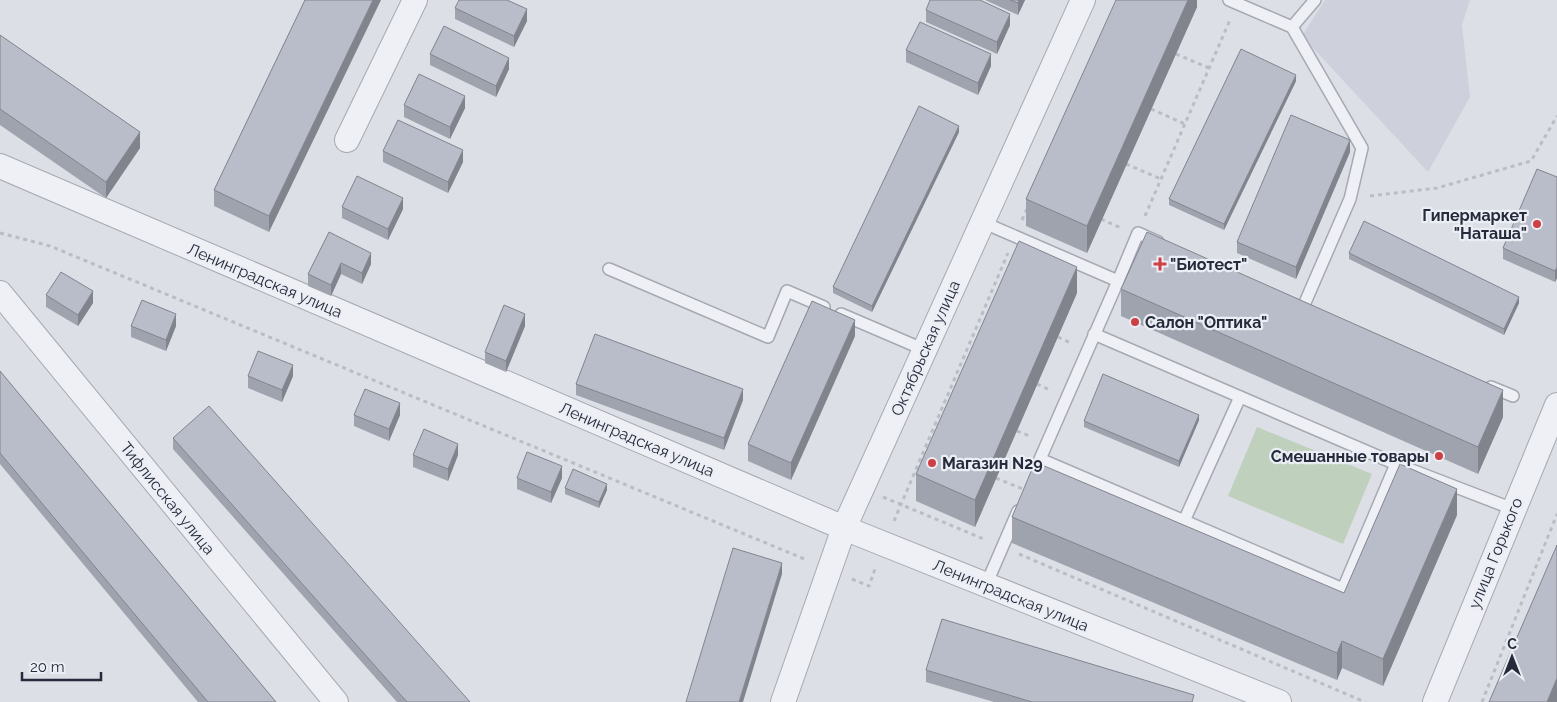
<svg xmlns="http://www.w3.org/2000/svg" width="1557" height="702" viewBox="0 0 1557 702" font-family="Raleway,sans-serif">
	<rect width="100%" height="100%" fill="#dcdfe6"/>
	<polygon fill="#ced1db" points="1325,0 1470,0 1462,25 1470,97 1428,172 1302,36"/>
	<polygon fill="#bfd0bd" points="1257,427 1372,474 1343,544 1228,496"/>
	<g fill="none" stroke-linecap="round" stroke-linejoin="round">
		<defs>
			<g id="lane">
				<polyline points="1229,0 1292,27 1362,148 1350,199 1304,305"/>
				<polyline points="1292,27 1315,0"/>
				<polyline points="982,222 1118,281 1040,459 1343,589 1396,464"/>
				<polyline points="609,269 768,337 787,291 824,307"/>
				<polyline points="1118,281 1138,233 1158,242"/>
				<polyline points="841,314 925,350"/>
				<polyline points="1094,334 1396,464 1513,509"/>
				<polyline points="1491,387 1513,396"/>
				<polyline points="1184,521 1240,397"/>
				<polyline points="986,585 1018,511"/>
			</g>
			<g id="street">
				<polyline points="347,140 415,0"/>
				<polyline points="0,166 844,528 1279,702"/>
				<polyline points="0,293 336,702"/>
				<polyline points="783,702 844,528 1083,0"/>
				<polyline points="1435,702 1557,405"/>
			</g>
		</defs>
		<use href="#lane" stroke="#a5a9b3" stroke-width="14"/>
		<use href="#street" stroke="#a5a9b3" stroke-width="26"/>
		<g stroke="#bbbdc5" stroke-width="3" stroke-dasharray="4 4" stroke-linecap="butt">
			<polyline points="1176,54 1209,68"/>
			<polyline points="1151,109 1185,124"/>
			<polyline points="1126,164 1161,179"/>
			<polyline points="1370,196 1437,188 1531,161 1557,116"/>
			<polyline points="1145,216 1230,20"/>
			<polyline points="1101,219 1121,228"/>
			<polyline points="1022,220 1028,207"/>
			<polyline points="0,233 50,246 807,560"/>
			<polyline points="1058,337 1071,343"/>
			<polyline points="1037,384 1050,390"/>
			<polyline points="1017,431 1030,436"/>
			<polyline points="996,478 1025,490"/>
			<polyline points="883,497 986,540"/>
			<polyline points="894,521 1008,253"/>
			<polyline points="1019,554 1365,702"/>
			<polyline points="852,579 869,586 876,566"/>
			<polyline points="1482,702 1557,514"/>
		</g>
		<use href="#lane" stroke="#eff0f5" stroke-width="11"/>
		<use href="#street" stroke="#eff0f5" stroke-width="24"/>
	</g>
	<g fill="#9fa3ad">
		<polygon points="305,0 269,232 214,206 214,190"/>
		<polygon points="985,0 1025,0 1018,15"/>
		<polygon points="1197,0 1197,7 1087,253 1026,226 1026,199"/>
		<polygon points="455,8 527,21 514,47 455,19"/>
		<polygon points="926,10 1010,25 997,54 926,22"/>
		<polygon points="0,35 140,148 106,198 0,125"/>
		<polygon points="906,50 991,66 978,95 906,62"/>
		<polygon points="430,54 509,69 496,97 430,65"/>
		<polygon points="1296,81 1224,230 1169,205 1169,199"/>
		<polygon points="404,105 465,108 450,139 404,117"/>
		<polygon points="959,132 872,312 833,293 833,287"/>
		<polygon points="383,151 463,162 448,193 383,162"/>
		<polygon points="1350,152 1296,279 1237,253 1237,242"/>
		<polygon points="1557,177 1557,278 1555,282 1503,259 1503,248"/>
		<polygon points="342,207 403,209 388,240 342,218"/>
		<polygon points="329,232 371,264 362,284 341,274 331,296 308,286 308,274"/>
		<polygon points="1349,253 1519,303 1504,335 1349,259"/>
		<polygon points="1121,289 1503,417 1478,474 1121,316"/>
		<polygon points="1077,293 975,527 916,501 916,474"/>
		<polygon points="46,295 93,303 78,326 46,307"/>
		<polygon points="131,326 176,326 166,351 131,337"/>
		<polygon points="525,326 506,372 485,363 485,352"/>
		<polygon points="855,336 791,480 748,461 748,444"/>
		<polygon points="0,371 276,702 198,702 0,464"/>
		<polygon points="248,376 293,376 282,402 248,388"/>
		<polygon points="576,384 743,400 724,450 576,395"/>
		<polygon points="354,415 400,415 389,441 354,426"/>
		<polygon points="1199,420 1179,467 1084,427 1084,421"/>
		<polygon points="173,438 470,702 397,702 173,449"/>
		<polygon points="413,455 458,455 448,481 413,467"/>
		<polygon points="517,478 562,478 551,503 517,489"/>
		<polygon points="565,488 607,490 599,508 565,494"/>
		<polygon points="1457,515 1383,686 1342,668 1337,680 1012,543 1012,517 1344,593"/>
		<polygon points="926,670 1194,702 994,702 926,682"/>
	</g>
	<g fill="#82848d">
		<polygon points="373,0 381,0 269,232 269,216"/>
		<polygon points="1019,0 1025,0 1018,15 1018,3"/>
		<polygon points="1188,0 1197,0 1197,7 1087,253 1087,226"/>
		<polygon points="527,9 527,21 514,47 514,36"/>
		<polygon points="1010,14 1010,25 997,54 997,42"/>
		<polygon points="991,54 991,66 978,95 978,83"/>
		<polygon points="509,58 509,69 496,97 496,86"/>
		<polygon points="1296,75 1296,81 1224,230 1224,224"/>
		<polygon points="465,96 465,108 450,139 450,127"/>
		<polygon points="959,126 959,132 872,312 872,306"/>
		<polygon points="140,132 140,148 106,198 106,182"/>
		<polygon points="1350,140 1350,152 1296,279 1296,267"/>
		<polygon points="463,150 463,162 448,193 448,182"/>
		<polygon points="403,198 403,209 388,240 388,229"/>
		<polygon points="371,253 371,264 362,284 362,273"/>
		<polygon points="341,263 341,274 331,296 331,285"/>
		<polygon points="1077,267 1077,293 975,527 975,500"/>
		<polygon points="1557,267 1557,278 1555,282 1555,271"/>
		<polygon points="93,291 93,303 78,326 78,315"/>
		<polygon points="1519,297 1519,303 1504,335 1504,329"/>
		<polygon points="176,314 176,326 166,351 166,340"/>
		<polygon points="525,314 525,326 506,372 506,361"/>
		<polygon points="855,320 855,336 791,480 791,463"/>
		<polygon points="293,365 293,376 282,402 282,390"/>
		<polygon points="743,389 743,400 724,450 724,438"/>
		<polygon points="1503,390 1503,417 1478,474 1478,447"/>
		<polygon points="400,403 400,415 389,441 389,429"/>
		<polygon points="1199,415 1199,420 1179,467 1179,461"/>
		<polygon points="458,444 458,455 448,481 448,469"/>
		<polygon points="562,466 562,478 551,503 551,492"/>
		<polygon points="607,484 607,490 599,508 599,502"/>
		<polygon points="1457,489 1457,515 1383,686 1383,659"/>
		<polygon points="782,563 782,574 743,702 739,702"/>
		<polygon points="1342,641 1342,668 1337,680 1337,653"/>
		<polygon points="1557,678 1557,702 1547,702"/>
	</g>
	<g fill="#b9bdc9" stroke="#82848d">
		<polygon points="305,0 373,0 269,216 214,190"/>
		<polygon points="459,0 507,0 527,9 514,36 455,8"/>
		<polygon points="930,0 980,0 1010,14 997,42 926,10"/>
		<polygon points="1010,0 1019,0 1018,3"/>
		<polygon points="1116,0 1188,0 1087,226 1026,199"/>
		<polygon points="920,22 991,54 978,83 906,50"/>
		<polygon points="444,26 509,58 496,86 430,54"/>
		<polygon points="0,35 140,132 106,182 0,109"/>
		<polygon points="1241,49 1296,75 1224,224 1169,199"/>
		<polygon points="419,74 465,96 450,127 404,105"/>
		<polygon points="919,106 959,126 872,306 833,287"/>
		<polygon points="1291,115 1350,140 1296,267 1237,242"/>
		<polygon points="398,120 463,150 448,182 383,151"/>
		<polygon points="1537,169 1557,177 1557,267 1555,271 1503,248"/>
		<polygon points="357,176 403,198 388,229 342,207"/>
		<polygon points="1364,221 1519,297 1504,329 1349,253"/>
		<polygon points="329,232 371,253 362,273 341,263 331,285 308,274"/>
		<polygon points="1147,232 1503,390 1478,447 1121,289"/>
		<polygon points="1019,241 1077,267 975,500 916,474"/>
		<polygon points="61,272 93,291 78,315 46,295"/>
		<polygon points="142,300 176,314 166,340 131,326"/>
		<polygon points="812,301 855,320 791,463 748,444"/>
		<polygon points="504,305 525,314 506,361 485,352"/>
		<polygon points="595,334 743,389 724,438 576,384"/>
		<polygon points="258,351 293,365 282,390 248,376"/>
		<polygon points="0,371 276,702 208,702 0,453"/>
		<polygon points="1103,374 1199,415 1179,461 1084,421"/>
		<polygon points="365,389 400,403 389,429 354,415"/>
		<polygon points="209,406 470,702 407,702 173,438"/>
		<polygon points="424,429 458,444 448,469 413,455"/>
		<polygon points="527,452 562,466 551,492 517,478"/>
		<polygon points="1035,462 1344,593 1400,464 1457,489 1383,659 1342,641 1337,653 1012,517"/>
		<polygon points="573,469 607,484 599,502 565,488"/>
		<polygon points="1557,545 1557,678 1547,702 1489,702"/>
		<polygon points="733,548 782,563 739,702 686,702"/>
		<polygon points="942,619 1194,695 1192,702 1032,702 926,670"/>
	</g>
	<g fill="#cd3f42" stroke="#ebeef4" stroke-width="2">
		<circle cx="1537" cy="224" r="5"/>
		<path d="M1157.5 256.5h5v5h5v5h-5v5h-5v-5h-5v-5h5z"/>
		<circle cx="1135" cy="322" r="5"/>
		<circle cx="1439" cy="456" r="5"/>
		<circle cx="932" cy="463" r="5"/>
	</g>
	<g text-anchor="middle" stroke-width="4.5" stroke-linejoin="round" paint-order="stroke">
		<g font-size="16" font-weight="bold" fill="#262b3c" stroke="#ebeef4" text-anchor="start">
			<text x="1527" y="221" text-anchor="end">Гипермаркет<tspan x="1527" dy="18">"Наташа"</tspan></text>
			<text x="1170" y="270">"Биотест"</text>
			<text x="1145" y="328">Салон "Оптика"</text>
			<text x="1429" y="462" text-anchor="end">Смешанные товары</text>
			<text x="942" y="469">Магазин N29</text>
		</g>
		<g font-size="16" fill="#262b3c" stroke="#ebeef4">
			<text transform="translate(265 280) rotate(23)" y="6">Ленинградская улица</text>
			<text transform="translate(925 348) rotate(-66)" y="6">Октябрьская улица</text>
			<text transform="translate(637 439) rotate(23)" y="6">Ленинградская улица</text>
			<text transform="translate(168 498) rotate(51)" y="6">Тифлисская улица</text>
			<text transform="translate(1495 553) rotate(-68)" y="6">улица Горького</text>
			<text transform="translate(1011 595) rotate(22)" y="6">Ленинградская улица</text>
		</g>
	</g>
	<g transform="translate(1512 657)" stroke="#ebeef4" stroke-width="4" paint-order="stroke">
	<path d="M0-4L9 19L0 12L-9 19Z" fill="#262b3c"/>
	<text y="-8" font-size="14" font-weight="bold" text-anchor="middle" fill="#262b3c">С</text>
	</g>
	<path d="M22 672v8h79v-8" fill="none" stroke="#262b3c" stroke-width="2.5"/>
	<text x="30" y="672" font-size="15" fill="#262b3c" stroke="#ebeef4" stroke-width="4" paint-order="stroke">20 m</text>
</svg>
